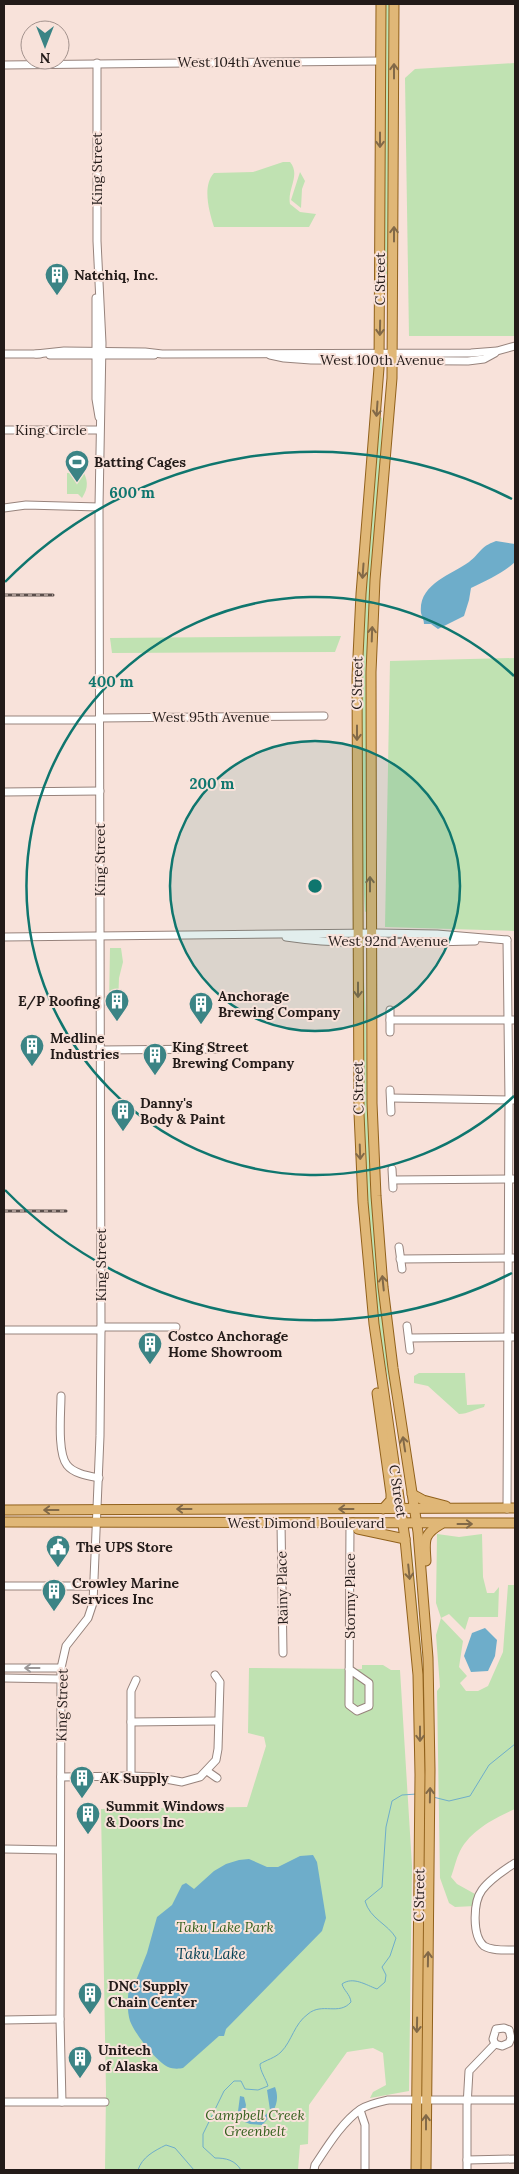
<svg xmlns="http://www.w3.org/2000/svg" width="519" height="2174" viewBox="0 0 519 2174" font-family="Lora,serif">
	<rect width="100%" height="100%" fill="#f8e2da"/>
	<g fill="#c0e2b2">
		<polygon points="385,4 391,4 389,325 384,249"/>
		<polygon points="515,63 515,336 409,336 405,78 415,69"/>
		<path d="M283,162H290C301,175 287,189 290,204L300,212L316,214L309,227H214C209,211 202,186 214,173L253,172Z"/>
		<polygon points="300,172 305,181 302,189 301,208 291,200"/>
		<polygon points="380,417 382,418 380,476 366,696 367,911 365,912 361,840 362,646"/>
		<path d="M82,469C88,480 89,487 82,498L78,494H67V473L77,472Z"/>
		<polygon points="341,636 335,652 112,653 110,638"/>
		<polygon points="515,658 515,931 385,927 390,661"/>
		<polygon points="110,948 121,948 123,962 119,978 118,1004 109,1005"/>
		<path d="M363,965C368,1040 367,1115 371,1190C375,1264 385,1336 395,1409L379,1338L369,1230L363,1108Z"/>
		<path d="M419,1373H465L467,1405L485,1404L484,1407C475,1409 468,1414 459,1414L428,1386L414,1383V1376Z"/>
		<path d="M437,1534L459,1537L482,1534L483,1577L487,1593H494L499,1587L498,1617H469L465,1630L449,1614L441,1618L463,1641L459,1667L467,1676L460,1683L466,1691H478L488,1686L503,1652L508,1585H515V1809C495,1818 471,1830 460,1851C456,1859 454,1869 451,1877L457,1884L475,1894V1906L455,1907L449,1903L440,1878L437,1691L440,1687L436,1635L441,1618L436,1603Z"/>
		<polygon points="411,1542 425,1693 426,1782 424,1781 422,1667 409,1543"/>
		<polygon points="362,1665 383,1665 391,1670 400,1670 412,1866 409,2091 370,2098 373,2092 386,2085 383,2053 373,2048 347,2052 309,2105 308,2144 300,2145 298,2170 105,2170 106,2092 101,1809 247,1807 266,1746 264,1737 248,1733 249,1668 362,1669"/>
		<polygon points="424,1882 425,1882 424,2041 422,2014"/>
	</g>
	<g fill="#6eadca">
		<path d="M496,541L515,544V562C502,574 487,580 471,588L469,600L464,616L438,629L431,624H424C424,620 422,617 421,613C418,584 451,575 469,562C481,553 479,547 496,541Z"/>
		<polygon points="485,1628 497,1640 495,1656 488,1671 471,1672 464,1656 472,1633"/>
		<path d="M313,1855L317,1862L326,1918L322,1931L226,2029L224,2036H219L183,2068C179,2069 172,2069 168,2067C156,2061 135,2034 130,2021C127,2012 127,1994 130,1986L135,1983L147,1953L157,1917L172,1905L182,1885L186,1883L194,1889L214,1871L226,1864L239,1860L249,1859L267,1867H278L300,1856Z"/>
		<path d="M275,2087C281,2102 273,2114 262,2125L250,2124L237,2119L240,2096L244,2097L246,2105L244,2115L252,2120H261L270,2110L267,2090Z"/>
	</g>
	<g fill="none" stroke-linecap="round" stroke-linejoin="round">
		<g stroke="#6eadca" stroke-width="1">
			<polyline points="433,1797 449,1801 470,1796 489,1765 515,1744"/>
			<path d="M138,2170C142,2157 154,2151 166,2145L175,2148L194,2170"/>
			<path d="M241,2170C235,2160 226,2158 215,2158L203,2147V2134L224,2091L234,2081H241L245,2089L258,2090L268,2086C266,2079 260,2071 260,2064C266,2060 275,2058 281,2052C292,2041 294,2024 308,2014C322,2002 339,2016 351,2002C350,1994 344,1991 342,1984C353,1976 366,1985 377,1989L385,1982L386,1975L382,1967L390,1956L396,1938C388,1924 370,1919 365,1901L382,1887L386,1827L392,1801L402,1795L417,1794"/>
		</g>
		<defs>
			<g id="minor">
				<polyline points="4,65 381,61"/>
				<polyline points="96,298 96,399 99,417"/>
				<polyline points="4,354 40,354"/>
				<polyline points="36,354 64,351 145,352 162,354 471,353 497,351 515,346"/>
				<polyline points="50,355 154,355"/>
				<polyline points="270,355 284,358 311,360 468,361 484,359 495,353"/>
				<polyline points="4,430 99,430"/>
				<polyline points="4,508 26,505 99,507"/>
				<polyline points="99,718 324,716"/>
				<polyline points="4,720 99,720"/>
				<polyline points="4,792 100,791"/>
				<polyline points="4,937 376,933 437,934 507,940"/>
				<path d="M286,937C345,946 415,942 475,941"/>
				<polyline points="390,1010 390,1032"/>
				<polyline points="390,1020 515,1020"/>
				<polyline points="100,1050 218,1049"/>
				<polyline points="390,1090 391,1112"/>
				<polyline points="391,1098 515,1100"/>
				<polyline points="392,1169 393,1188"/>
				<polyline points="393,1180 515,1179"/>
				<polyline points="399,1247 402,1269"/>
				<polyline points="400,1259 515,1258"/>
				<polyline points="407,1326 410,1350"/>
				<polyline points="101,1327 176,1327"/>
				<polyline points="4,1330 101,1330"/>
				<polyline points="409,1338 515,1337"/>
				<path d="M61,1396C61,1412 57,1453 67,1465C74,1474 89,1476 99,1478"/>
				<polyline points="507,1509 509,1100 507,940"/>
				<polyline points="281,1523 283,1653"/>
				<polyline points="4,1586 94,1586"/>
				<polyline points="4,1668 61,1668"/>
				<polyline points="349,1669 369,1683 369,1706 357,1711 349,1705 350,1523"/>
				<polyline points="4,1678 61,1679"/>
				<polyline points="131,1722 218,1721"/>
				<polyline points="207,1771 217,1778"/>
				<polyline points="131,1776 131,1691 136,1680"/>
				<polyline points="61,1777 131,1776 155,1777 182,1782 200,1777 216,1760 218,1749 220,1682 215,1675"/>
				<polyline points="4,1849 60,1850"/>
				<path d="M515,1863C504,1870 490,1879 482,1890C473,1902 472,1936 484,1946C492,1951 506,1950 515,1950"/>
				<polyline points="4,2020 60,2019"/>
				<polyline points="495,2044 493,2039 496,2029 504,2028 509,2030"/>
				<polyline points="495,2044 502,2046 509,2043 511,2038 509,2030"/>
				<polyline points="4,2102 105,2102"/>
				<polyline points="62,2102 60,2019 61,1668 66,1646 88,1618 93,1603 100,1436 101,1330 99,506 102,343 97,241 97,63"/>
				<polyline points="360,2110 365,2125 365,2170"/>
				<polyline points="467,2160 515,2159"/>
				<path d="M314,2170L315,2165C327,2147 342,2122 361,2109C369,2104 379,2102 388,2100H515"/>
				<polyline points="467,2170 467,2106 469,2071 495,2044"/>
			</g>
			<g id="major">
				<polyline points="381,4 379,368 361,594 357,677 359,1113 363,1202 374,1324 405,1539 418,1675 420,1775 416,2170"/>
				<polyline points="394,4 392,378 375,580 371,672 372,1103 376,1196 383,1287 393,1368 418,1532 428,1658 430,1770 426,2170"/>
				<polyline points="377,1393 391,1494 391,1500 383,1509"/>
				<polyline points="412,1494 423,1500 446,1506"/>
				<polyline points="4,1510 515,1508"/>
				<polyline points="4,1522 515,1523"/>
				<polyline points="353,1523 358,1529 405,1539"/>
				<path d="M426,1561C425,1541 422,1535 441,1524"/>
			</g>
		</defs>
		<use href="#minor" stroke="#97837c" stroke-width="9"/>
		<use href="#major" stroke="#91611b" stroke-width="11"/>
		<use href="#minor" stroke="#fff" stroke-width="7"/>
		<use href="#major" stroke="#e0b777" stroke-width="9"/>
		<defs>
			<g id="rail">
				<polyline points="4,595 53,595"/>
				<polyline points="4,1211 66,1211"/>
			</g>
		</defs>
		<use href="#rail" stroke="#5a4e4b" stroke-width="3"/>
		<use href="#rail" stroke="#f8e2da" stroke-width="1" stroke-dasharray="4" stroke-linecap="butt"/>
	</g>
	<defs><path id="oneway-shaft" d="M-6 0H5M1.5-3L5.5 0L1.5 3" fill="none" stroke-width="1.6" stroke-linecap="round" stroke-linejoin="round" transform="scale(1.25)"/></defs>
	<g stroke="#826948">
		<use href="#oneway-shaft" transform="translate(394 71) rotate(-90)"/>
		<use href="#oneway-shaft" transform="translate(380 140) rotate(90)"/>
		<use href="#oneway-shaft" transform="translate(394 234) rotate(-90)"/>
		<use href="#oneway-shaft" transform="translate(380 328) rotate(91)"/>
		<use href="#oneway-shaft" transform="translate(377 409) rotate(94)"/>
		<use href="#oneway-shaft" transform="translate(363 571) rotate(94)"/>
		<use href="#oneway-shaft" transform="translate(372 634) rotate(-88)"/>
		<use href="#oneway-shaft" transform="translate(357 733) rotate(90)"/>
		<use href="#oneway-shaft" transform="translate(370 884) rotate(-90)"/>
		<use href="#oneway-shaft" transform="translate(358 990) rotate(90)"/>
		<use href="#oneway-shaft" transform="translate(360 1152) rotate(88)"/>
		<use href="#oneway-shaft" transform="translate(383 1283) rotate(-96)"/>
		<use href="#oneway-shaft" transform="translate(404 1444) rotate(-99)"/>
		<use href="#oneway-shaft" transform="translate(184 1509) rotate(180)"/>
		<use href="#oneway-shaft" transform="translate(346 1509) rotate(-180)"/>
		<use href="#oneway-shaft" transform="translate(51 1510) rotate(180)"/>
		<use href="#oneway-shaft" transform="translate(465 1524)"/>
		<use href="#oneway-shaft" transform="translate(409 1572) rotate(84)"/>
		<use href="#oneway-shaft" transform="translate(420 1734) rotate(90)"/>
		<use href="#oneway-shaft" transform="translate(430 1795) rotate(-89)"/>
		<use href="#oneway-shaft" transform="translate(428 1959) rotate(-89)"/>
		<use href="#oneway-shaft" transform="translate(417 2025) rotate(91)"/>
		<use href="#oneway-shaft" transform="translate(426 2122) rotate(-90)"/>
	</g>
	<use stroke="#9c9898" href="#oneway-shaft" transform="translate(32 1668) rotate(-180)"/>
	<circle cx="315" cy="886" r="145" fill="#0f766e" fill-opacity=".12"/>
	<g fill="none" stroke="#0f766e" stroke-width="2.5">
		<circle cx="315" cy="886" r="145"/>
		<path d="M514 1096A289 289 0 1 1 514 676"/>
		<path d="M512 1273A434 434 0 0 1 5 1190M5 582A434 434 0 0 1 512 499"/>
	</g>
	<defs>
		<symbol id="building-pin" viewBox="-11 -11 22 30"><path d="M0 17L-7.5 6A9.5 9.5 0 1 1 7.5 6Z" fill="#3b8485" stroke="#f8e2da"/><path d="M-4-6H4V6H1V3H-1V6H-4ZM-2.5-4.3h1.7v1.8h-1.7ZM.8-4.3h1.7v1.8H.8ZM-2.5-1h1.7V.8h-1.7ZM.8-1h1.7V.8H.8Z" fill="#fff"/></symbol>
		<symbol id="stadium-pin" viewBox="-11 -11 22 30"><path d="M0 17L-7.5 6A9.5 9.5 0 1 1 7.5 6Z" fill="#3b8485" stroke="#f8e2da"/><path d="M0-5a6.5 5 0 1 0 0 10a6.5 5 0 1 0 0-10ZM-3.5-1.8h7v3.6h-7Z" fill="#fff"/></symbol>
		<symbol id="civic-pin" viewBox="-11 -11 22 30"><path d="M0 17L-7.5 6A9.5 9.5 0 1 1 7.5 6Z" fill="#3b8485" stroke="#f8e2da"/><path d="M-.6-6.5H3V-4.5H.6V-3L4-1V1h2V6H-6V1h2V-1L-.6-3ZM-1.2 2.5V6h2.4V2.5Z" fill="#fff"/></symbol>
	</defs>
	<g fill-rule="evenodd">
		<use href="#building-pin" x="43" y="261" width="28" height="38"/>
		<use href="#stadium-pin" x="63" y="448" width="28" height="38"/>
		<use href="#building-pin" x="103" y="987" width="28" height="38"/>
		<use href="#building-pin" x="187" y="990" width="28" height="38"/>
		<use href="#building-pin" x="18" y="1032" width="28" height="38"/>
		<use href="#building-pin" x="141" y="1041" width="28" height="38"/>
		<use href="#building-pin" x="109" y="1097" width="28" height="38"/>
		<use href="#building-pin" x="136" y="1330" width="28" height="38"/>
		<use href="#civic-pin" x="44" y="1533" width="28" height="38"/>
		<use href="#building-pin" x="40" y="1577" width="28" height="38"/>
		<use href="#building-pin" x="68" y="1764" width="28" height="38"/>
		<use href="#building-pin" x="74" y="1800" width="28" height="38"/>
		<use href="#building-pin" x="76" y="1980" width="28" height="38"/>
		<use href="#building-pin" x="66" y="2044" width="28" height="38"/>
	</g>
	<g text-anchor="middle" stroke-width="4" stroke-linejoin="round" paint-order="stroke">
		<g font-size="14" fill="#231b19" stroke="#f8e2da">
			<text x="239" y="67">West 104th Avenue</text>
			<text transform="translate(97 169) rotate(-90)" y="5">King Street</text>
			<text transform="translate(380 279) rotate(-90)" y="5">C Street</text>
			<text x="382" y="365">West 100th Avenue</text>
			<text x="51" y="435">King Circle</text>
			<text transform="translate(357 683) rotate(-89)" y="5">C Street</text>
			<text x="211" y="722">West 95th Avenue</text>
			<text transform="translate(100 860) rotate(-90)" y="5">King Street</text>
			<text x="388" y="946">West 92nd Avenue</text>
			<text transform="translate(358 1088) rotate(-91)" y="5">C Street</text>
			<text transform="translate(101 1265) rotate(-90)" y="5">King Street</text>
			<text transform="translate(398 1491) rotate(81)" y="5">C Street</text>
			<text x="306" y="1528">West Dimond Boulevard</text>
			<text transform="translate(282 1588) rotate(-91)" y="5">Rainy Place</text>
			<text transform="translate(350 1596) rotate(-90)" y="5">Stormy Place</text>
			<text transform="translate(62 1705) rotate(-89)" y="5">King Street</text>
			<text transform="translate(419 1895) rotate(-89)" y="5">C Street</text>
		</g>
		<g font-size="14" font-weight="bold" fill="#231b19" stroke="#f8e2da" text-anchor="start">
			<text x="74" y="280">Natchiq, Inc.</text>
			<text x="94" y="467">Batting Cages</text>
			<text x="218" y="1001">Anchorage<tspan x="218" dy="16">Brewing Company</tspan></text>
			<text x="100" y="1006" text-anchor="end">E/P Roofing</text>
			<text x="50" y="1043">Medline<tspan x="50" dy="16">Industries</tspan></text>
			<text x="172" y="1052">King Street<tspan x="172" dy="16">Brewing Company</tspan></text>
			<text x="140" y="1108">Danny's<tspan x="140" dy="16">Body &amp; Paint</tspan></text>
			<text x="168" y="1341">Costco Anchorage<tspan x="168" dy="16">Home Showroom</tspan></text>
			<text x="76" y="1552">The UPS Store</text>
			<text x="72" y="1588">Crowley Marine<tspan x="72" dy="16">Services Inc</tspan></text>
			<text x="100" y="1783">AK Supply</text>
			<text x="106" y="1811">Summit Windows<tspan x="106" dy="16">&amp; Doors Inc</tspan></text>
			<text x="108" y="1991">DNC Supply<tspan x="108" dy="16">Chain Center</tspan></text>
			<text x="98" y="2055">Unitech<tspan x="98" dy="16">of Alaska</tspan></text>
		</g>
		<g font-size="14" font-style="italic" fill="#36611f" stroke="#f8e2da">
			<text x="225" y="1932">Taku Lake Park</text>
			<text x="255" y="2120">Campbell Creek<tspan x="255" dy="16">Greenbelt</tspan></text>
		</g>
		<g font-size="15" font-style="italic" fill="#064054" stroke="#f8e2da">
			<text x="211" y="1959">Taku Lake</text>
		</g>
	</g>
	<circle cx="315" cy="886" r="8" fill="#0f766e" stroke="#f8e2da" stroke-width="2.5"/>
	<g font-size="15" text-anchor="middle" font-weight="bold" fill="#0f766e" stroke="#f8e2da" stroke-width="4" stroke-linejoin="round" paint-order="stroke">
		<text x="132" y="498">600 m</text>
		<text x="111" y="687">400 m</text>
		<text x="212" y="789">200 m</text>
	</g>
	<rect width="519" height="2174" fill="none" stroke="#231b19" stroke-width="10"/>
	<g transform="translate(45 45) rotate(180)"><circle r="24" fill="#f8e2da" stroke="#a3928d"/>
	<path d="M0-4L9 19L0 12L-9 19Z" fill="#3b8485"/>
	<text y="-8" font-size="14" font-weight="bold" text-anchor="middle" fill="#231b19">N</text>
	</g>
</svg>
